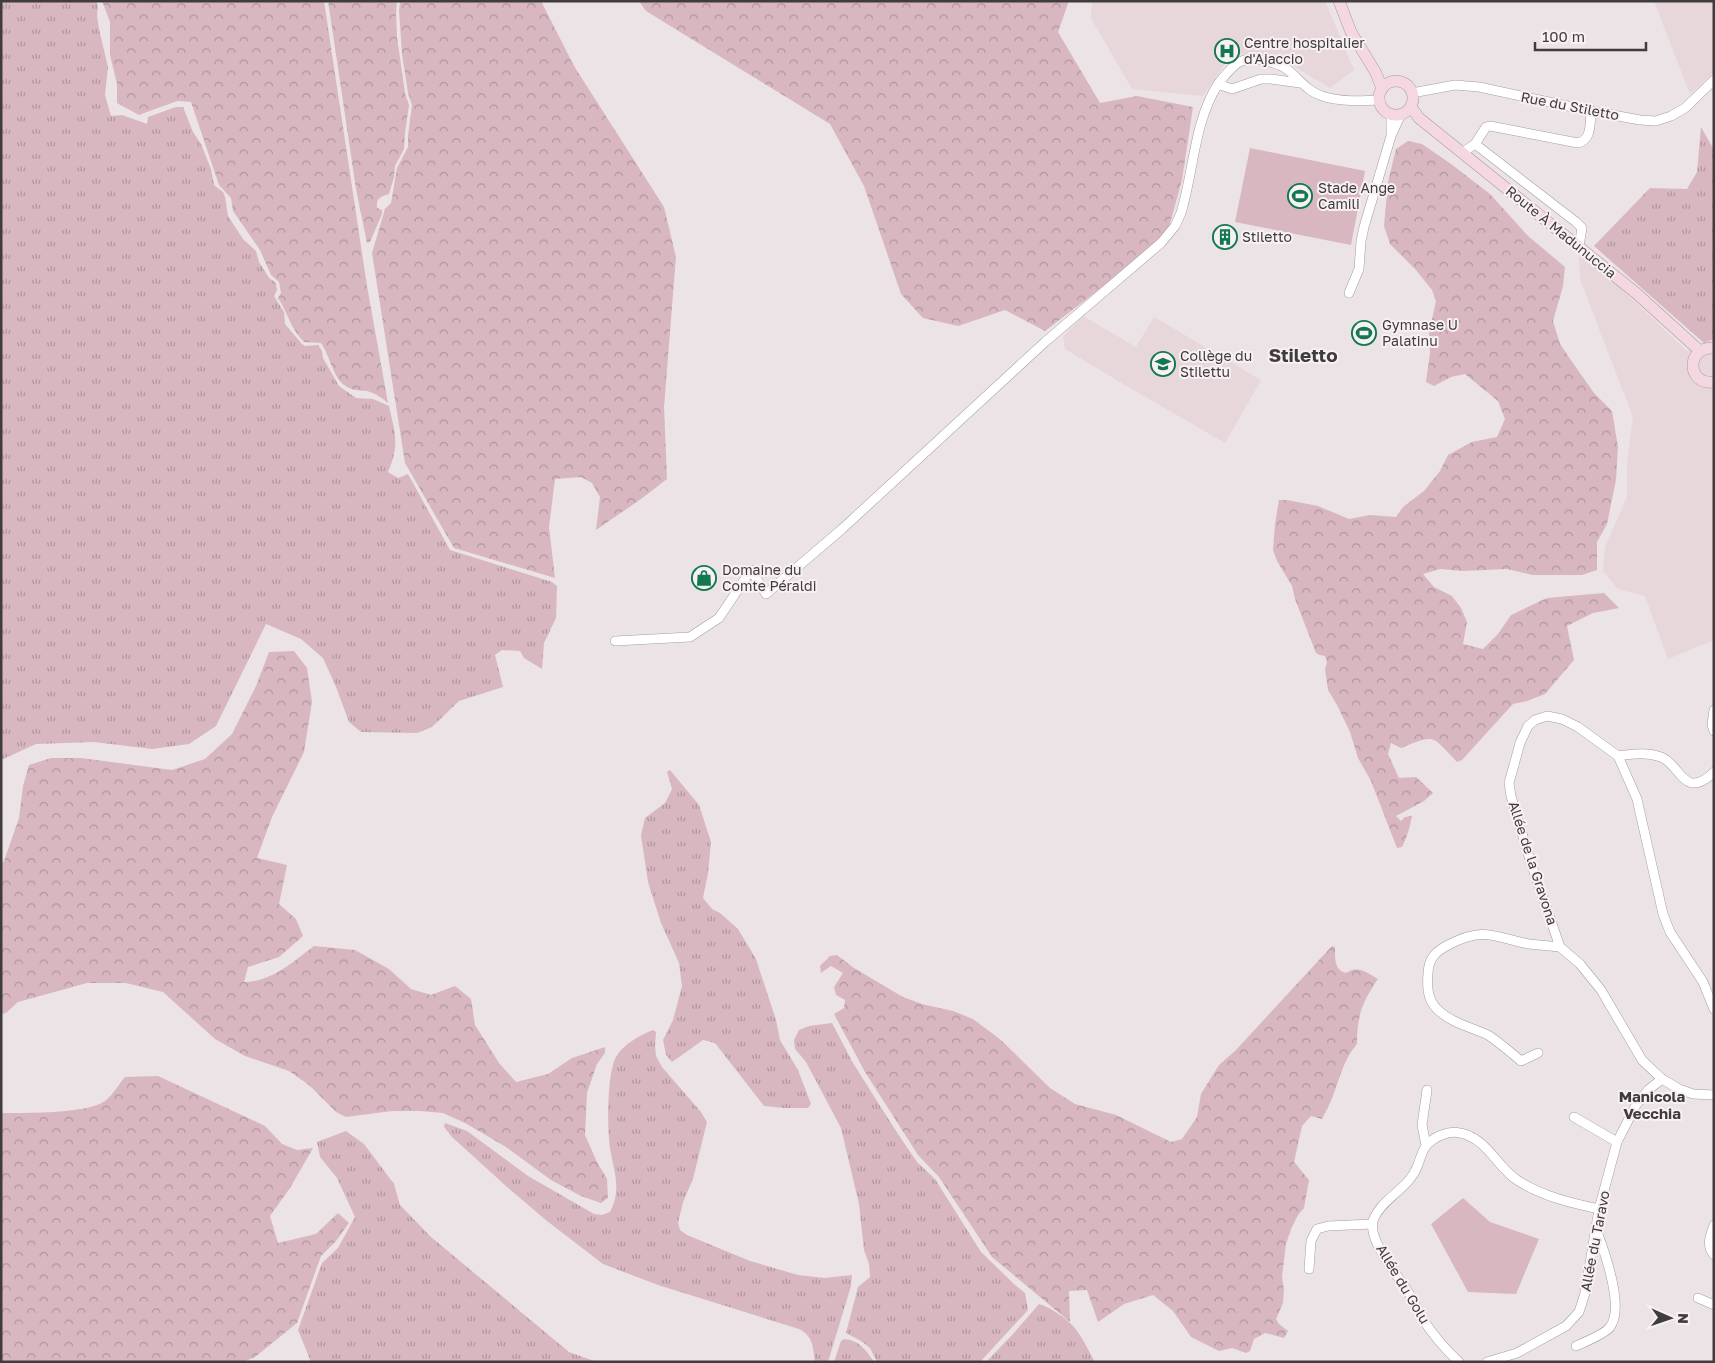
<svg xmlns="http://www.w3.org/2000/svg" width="1715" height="1363" viewBox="0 0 1715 1363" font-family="'Golos Text',sans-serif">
	<defs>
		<pattern id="grass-tufts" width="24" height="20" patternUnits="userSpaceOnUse" patternTransform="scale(1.25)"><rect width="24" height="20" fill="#d8b7c0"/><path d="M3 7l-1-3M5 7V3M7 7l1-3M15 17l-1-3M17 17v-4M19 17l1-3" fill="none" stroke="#b1969d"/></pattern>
		<pattern id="forest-crowns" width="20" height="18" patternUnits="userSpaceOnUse" patternTransform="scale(1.25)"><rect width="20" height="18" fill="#d8b7c0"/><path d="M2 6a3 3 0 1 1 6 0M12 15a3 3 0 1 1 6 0" fill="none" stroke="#b1969d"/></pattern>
	</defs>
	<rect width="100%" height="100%" fill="#ebe3e5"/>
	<g fill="#e7d6da">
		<polygon points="1092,1 1325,1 1354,70 1330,88 1275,55 1232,54 1203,96 1132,89 1091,18"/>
		<polygon points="1654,1 1714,1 1714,72 1690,94"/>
		<polygon points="1579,256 1602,271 1687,351 1714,339 1714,640 1668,659 1645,596 1618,589 1603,571 1605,547 1627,497 1627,464 1633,417 1580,279"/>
		<polygon points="1083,316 1136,347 1154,317 1261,380 1225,443 1125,385 1065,349 1063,337"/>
	</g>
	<g fill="url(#grass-tufts)">
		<path d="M1,1H96L98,7L97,15L99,29L108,67L105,95L111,116L122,115L147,124L148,117L176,107H183L193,132L201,144L211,169L214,185L223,192L225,197L228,216L243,239L256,251L259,262L269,278L276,283L277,290L274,296L284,312L285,324L302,344L305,346L318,345L322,351L323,358L339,386L356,398L373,399L389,406C395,433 400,445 388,472L398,478L408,474L450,550L552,582L557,586L556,618L544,643L542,669L524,658L520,651L502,650L495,655L503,687L459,701L432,727L417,733L361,732L349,722L336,687L323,658L301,639L266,624L216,726L189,744L152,749L94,742L36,744L1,760Z"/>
		<polygon points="1701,127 1714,150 1714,339 1704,343 1594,246 1650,188 1687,189 1697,172"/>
		<polygon points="670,770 699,805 711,842 708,873 703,898 712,909 720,913 738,929 756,959 776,1020 780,1040 798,1070 811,1104 808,1108 784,1108 764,1106 715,1043 703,1040 672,1062 666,1055 663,1040 673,1020 682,986 679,963 661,923 648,882 641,835 645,818 665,803 672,789 667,772"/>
		<polygon points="832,1023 853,1063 894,1128 917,1162 935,1179 981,1252 1015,1285 1025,1293 1028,1310 980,1362 877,1362 870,1348 861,1341 846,1333 858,1287 870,1277 869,1264 864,1250 859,1204 841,1128 806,1062 795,1049 794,1040 799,1030 809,1026"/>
		<path d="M653,1030L656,1032L655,1046L656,1056L662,1067L701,1112L707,1122L693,1179L683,1202L678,1223L680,1230L687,1235L750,1261L798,1275L825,1278L852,1275L851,1286L828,1362H815C813,1347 813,1336 799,1329L658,1285L603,1264L547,1221L506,1186L452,1137L444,1127L445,1123L467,1131L528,1176L594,1214L602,1215L610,1212C622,1188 614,1173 610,1148C607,1129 607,1073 616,1057C623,1044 641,1035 653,1030Z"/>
		<polygon points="346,1131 364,1144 394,1184 400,1205 431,1237 569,1352 597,1362 311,1362 298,1330 322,1263 338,1248 355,1217 337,1178 320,1157 317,1142"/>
		<path d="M1039,1304C1050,1307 1071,1321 1077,1331C1084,1340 1089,1352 1095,1362H986L1013,1334Z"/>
		<path d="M844,1339C859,1340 866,1350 874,1362H834L841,1341Z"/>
	</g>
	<g fill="url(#forest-crowns)">
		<path d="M102,1H324L367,286L388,403C382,398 375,393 367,391C358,390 352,391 344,385C333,377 329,354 321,343L304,342C290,328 288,313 278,298L281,293L279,282L271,275L260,250L233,211L231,198L219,185L191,102L177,101L139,115L117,103V84L110,55V22Z"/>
		<path d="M328,1H397L396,14L397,37L405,93L409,105L405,133L404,149L395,166L394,177L389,194C380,197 376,198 377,208L382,210V214L370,242L367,243L356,189Z"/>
		<polygon points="400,1 541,1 574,66 664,207 676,257 664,407 667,479 641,499 596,530 600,497 592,483 581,477 555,479 549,527 555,578 454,548 405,463 372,253 385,209 391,203 397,168 408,147 408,136 412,105 408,93 402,54 399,10"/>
		<polygon points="639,1 1069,1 1058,32 1100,103 1137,96 1193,107 1182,180 1166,238 1045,331 1005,310 958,326 923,318 901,294 864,186 830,124 646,11"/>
		<path d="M1408,141L1422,144L1451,164L1490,194L1528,236L1565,267L1563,286L1553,321L1560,344L1575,366L1594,393L1612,411L1618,447L1616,480L1607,524L1597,542V570L1582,575H1533L1507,569L1462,571L1440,569L1423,574L1434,587L1452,596L1461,608L1467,622L1463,644L1483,649L1498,634L1511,615L1547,598L1604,593L1619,608L1593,613L1567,626L1574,660L1545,694L1527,701L1513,704L1462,760L1457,762C1431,735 1436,734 1401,748L1391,743L1388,754L1399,778L1416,777L1433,793L1424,801L1396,816L1401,821L1405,817L1412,816C1410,827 1407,837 1402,847L1397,848L1371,781L1358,758L1350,732L1337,705L1328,690L1325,669L1327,662L1325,656L1320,655L1316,653L1295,599L1292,586L1277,561L1273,550L1275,524L1279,500H1287L1318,506L1349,519L1370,515L1396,517L1403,507L1424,491L1440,471L1448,455L1472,442L1497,437L1505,419L1498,401L1465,374L1451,377L1434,386L1426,382L1430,353L1429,333L1436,301L1432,290L1416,270L1390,244L1384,226L1388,182L1396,149Z"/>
		<path d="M294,651L307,668L312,702L304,752L272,817L257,858L287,865L279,904L296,919L303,936L279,957L248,967L244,982C271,982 293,962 314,946L355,950L389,969L411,989L431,995L455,986L471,999L475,1025L499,1063L516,1082L548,1074L572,1058L605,1047V1053L597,1064L587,1093L585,1135L597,1162L607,1179L608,1198L601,1203L581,1196L551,1180L506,1147L465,1123L443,1113L420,1111H392L346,1117L336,1112L309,1085L289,1071L245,1056L215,1039L163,992L126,983H87L18,1002L6,1013L1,1014V865L4,861L19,818L23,786L29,765L51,758H81L172,770L205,759L232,734L256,686L269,652Z"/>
		<path d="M1332,946L1335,947C1335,958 1334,970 1346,973C1358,965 1366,972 1378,979C1362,1002 1357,1016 1357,1044C1343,1060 1339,1081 1331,1101C1328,1107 1325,1113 1322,1119L1311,1116L1302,1126L1294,1162L1309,1180L1304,1208L1298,1215L1291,1229L1286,1244L1282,1277L1284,1290L1283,1303L1276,1319L1279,1324L1288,1331L1284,1338L1265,1333L1254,1339L1250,1351L1246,1353L1232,1348L1219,1351L1191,1337L1173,1311L1153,1295L1124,1304L1098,1322L1087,1290L1069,1291L1070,1322L992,1257L939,1177L918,1155L865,1072L834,1014L844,1008L845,1000L836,995L834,987L843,973L831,966L821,973L820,966L830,956L837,955L854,968L903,997L922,1004L953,1011L973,1019L1001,1040L1050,1088L1075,1104L1116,1115L1171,1142L1182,1139L1197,1117L1201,1094L1219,1065L1235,1051Z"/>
		<path d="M158,1076L265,1126L282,1144L297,1150L313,1148L290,1188L270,1216L278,1243L316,1234L338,1213L349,1223L336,1241L321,1256L297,1323L255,1357L243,1362H1V1113C25,1113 87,1114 105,1101C113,1095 119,1084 125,1077Z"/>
	</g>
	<g fill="#d8b7c0">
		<polygon points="1250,148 1365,171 1351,245 1235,222"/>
		<polygon points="1463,1198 1490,1222 1539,1239 1516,1294 1468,1292 1431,1224"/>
	</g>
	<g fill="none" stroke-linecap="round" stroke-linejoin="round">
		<defs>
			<g id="street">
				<path d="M1300,83L1271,79H1261L1232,89L1218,84C1233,65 1241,54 1266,61C1273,63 1282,65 1288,70C1299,79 1307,91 1322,96C1340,102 1361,101 1380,100"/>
				<polyline points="1412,93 1455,85 1479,87 1591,111 1640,120 1656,121 1671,116 1685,108 1714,80"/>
				<polyline points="1391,114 1391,133"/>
				<path d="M1475,144L1486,127L1490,126L1578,143C1592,140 1590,122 1591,111"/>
				<polyline points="1462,153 1475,144 1576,222 1582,228 1579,246"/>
				<polyline points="1349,293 1359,269 1361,241 1364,227 1391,136 1401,114"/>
				<path d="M615,641L690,637L719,618L751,570L766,594L842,529L1045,342L1161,243L1175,226L1181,213C1194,170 1194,122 1218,84"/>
				<polyline points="1714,710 1712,725 1714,731"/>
				<path d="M1618,756C1633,754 1646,752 1661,757C1681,765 1684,801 1714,772"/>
				<polyline points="1714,1009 1703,982 1670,932 1663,914 1637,799 1618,756 1578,727 1562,719 1547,716 1535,720 1528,726 1520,743 1509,783 1511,796 1530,860 1560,947 1580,964 1601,990 1642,1060 1662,1079 1679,1089 1693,1094 1714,1095"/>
				<path d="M1538,1053L1521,1061C1510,1052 1499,1042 1488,1035C1471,1027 1451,1023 1437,1009C1427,999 1427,986 1428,973C1429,958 1435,952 1448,945C1484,926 1494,937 1529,944C1539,945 1550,946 1560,947"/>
				<polyline points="1574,1117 1617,1142"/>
				<polyline points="1426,1145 1422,1125 1427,1090"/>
				<path d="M1714,1225C1710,1236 1706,1246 1714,1255"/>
				<polyline points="1309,1269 1311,1241 1317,1229 1328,1226 1372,1224"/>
				<polyline points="1698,1298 1714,1305"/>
				<path d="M1576,1346C1585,1342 1605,1334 1610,1327C1625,1308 1604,1250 1596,1229"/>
				<path d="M1459,1362C1446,1350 1434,1336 1424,1321C1418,1312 1414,1301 1408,1292C1398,1275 1365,1238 1374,1218C1383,1198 1409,1188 1417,1167C1420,1160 1422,1151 1426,1146C1433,1137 1449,1130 1460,1133C1487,1138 1496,1166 1517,1180C1541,1196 1571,1203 1599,1209"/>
				<polyline points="1487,1362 1517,1353 1566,1326 1579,1312 1585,1293 1599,1209 1617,1142 1636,1105 1648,1090 1662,1079"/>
			</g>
			<g id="secondary">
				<polyline points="1339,1 1351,32 1376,73 1382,89"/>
				<circle cx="1396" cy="98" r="17"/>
				<polyline points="1411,107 1419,118 1636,293 1700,351"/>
				<path d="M1714,348C1685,346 1687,386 1714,382"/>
			</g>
		</defs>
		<use href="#street" stroke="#a59d9f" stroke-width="10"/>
		<use href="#secondary" stroke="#a59d9f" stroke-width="12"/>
		<use href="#street" stroke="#fff" stroke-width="9"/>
		<use href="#secondary" stroke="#f5d7e2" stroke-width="11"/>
	</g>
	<defs>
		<symbol id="hospital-ring" viewBox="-11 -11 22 22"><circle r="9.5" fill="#f8f0f2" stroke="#117850" stroke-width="1.5"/><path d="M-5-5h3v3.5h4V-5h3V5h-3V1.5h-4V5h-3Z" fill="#117850"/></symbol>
		<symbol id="stadium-ring" viewBox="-11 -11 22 22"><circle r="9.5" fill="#f8f0f2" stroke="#117850" stroke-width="1.5"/><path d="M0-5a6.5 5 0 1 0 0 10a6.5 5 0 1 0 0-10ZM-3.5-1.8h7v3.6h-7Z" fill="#117850"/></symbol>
		<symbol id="building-ring" viewBox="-11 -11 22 22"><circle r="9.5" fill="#f8f0f2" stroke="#117850" stroke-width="1.5"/><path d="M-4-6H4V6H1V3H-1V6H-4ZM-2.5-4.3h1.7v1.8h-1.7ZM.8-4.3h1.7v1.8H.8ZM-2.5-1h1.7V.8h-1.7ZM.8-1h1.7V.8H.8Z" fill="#117850"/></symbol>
		<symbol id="school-ring" viewBox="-11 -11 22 22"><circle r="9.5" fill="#f8f0f2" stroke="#117850" stroke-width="1.5"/><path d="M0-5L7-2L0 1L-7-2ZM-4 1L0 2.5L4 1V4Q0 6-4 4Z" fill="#117850"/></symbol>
		<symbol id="shop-ring" viewBox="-11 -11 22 22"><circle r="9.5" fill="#f8f0f2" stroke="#117850" stroke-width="1.5"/><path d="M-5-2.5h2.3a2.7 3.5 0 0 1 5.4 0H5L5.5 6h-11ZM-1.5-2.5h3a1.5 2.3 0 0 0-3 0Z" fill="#117850"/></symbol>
	</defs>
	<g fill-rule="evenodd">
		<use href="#hospital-ring" x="1213" y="37" width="28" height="28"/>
		<use href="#stadium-ring" x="1286" y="182" width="28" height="28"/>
		<use href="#building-ring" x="1211" y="223" width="28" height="28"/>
		<use href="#stadium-ring" x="1350" y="319" width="28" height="28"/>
		<use href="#school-ring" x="1149" y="350" width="28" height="28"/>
		<use href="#shop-ring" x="690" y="564" width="28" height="28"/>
	</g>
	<g text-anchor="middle" stroke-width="4" stroke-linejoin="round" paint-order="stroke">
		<g font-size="14" fill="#3f3c3d" stroke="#f8f0f2" text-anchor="start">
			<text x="1244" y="48">Centre hospitalier<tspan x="1244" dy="16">d'Ajaccio</tspan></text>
			<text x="1318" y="193">Stade Ange<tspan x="1318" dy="16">Camili</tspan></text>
			<text x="1242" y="242">Stiletto</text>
			<text x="1382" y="330">Gymnase U<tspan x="1382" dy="16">Palatinu</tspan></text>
			<text x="1180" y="361">Collège du<tspan x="1180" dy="16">Stilettu</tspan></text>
			<text x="722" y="575">Domaine du<tspan x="722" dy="16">Comte Péraldi</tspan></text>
		</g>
		<g font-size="14" fill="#3f3c3d" stroke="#f8f0f2">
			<text transform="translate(1570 106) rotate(11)" y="5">Rue du Stiletto</text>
			<text transform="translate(1561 232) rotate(39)" y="5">Route À Madunuccia</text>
			<text transform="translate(1533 863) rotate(72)" y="5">Allée de la Gravona</text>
			<text transform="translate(1595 1241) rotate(-79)" y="5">Allée du Taravo</text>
			<text transform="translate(1403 1284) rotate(59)" y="5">Allée du Golu</text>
		</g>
		<g font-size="15" font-weight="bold" fill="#3f3c3d" stroke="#f8f0f2">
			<text x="1652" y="1102">Manicola<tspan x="1652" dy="17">Vecchia</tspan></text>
		</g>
		<g font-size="19" font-weight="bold" fill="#3f3c3d" stroke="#f8f0f2">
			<text x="1303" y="362">Stiletto</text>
		</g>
	</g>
	<rect width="1715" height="1363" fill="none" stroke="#3f3c3d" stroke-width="5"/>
	<g transform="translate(1670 1318) rotate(92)" stroke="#f8f0f2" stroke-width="4" paint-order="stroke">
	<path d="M0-4L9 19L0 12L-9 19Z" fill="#3f3c3d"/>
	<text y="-8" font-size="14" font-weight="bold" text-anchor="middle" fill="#3f3c3d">N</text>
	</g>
	<path d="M1535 42v8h111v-8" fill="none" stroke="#3f3c3d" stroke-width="2.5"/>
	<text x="1542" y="42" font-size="15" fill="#3f3c3d" stroke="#f8f0f2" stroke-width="4" paint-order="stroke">100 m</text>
</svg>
